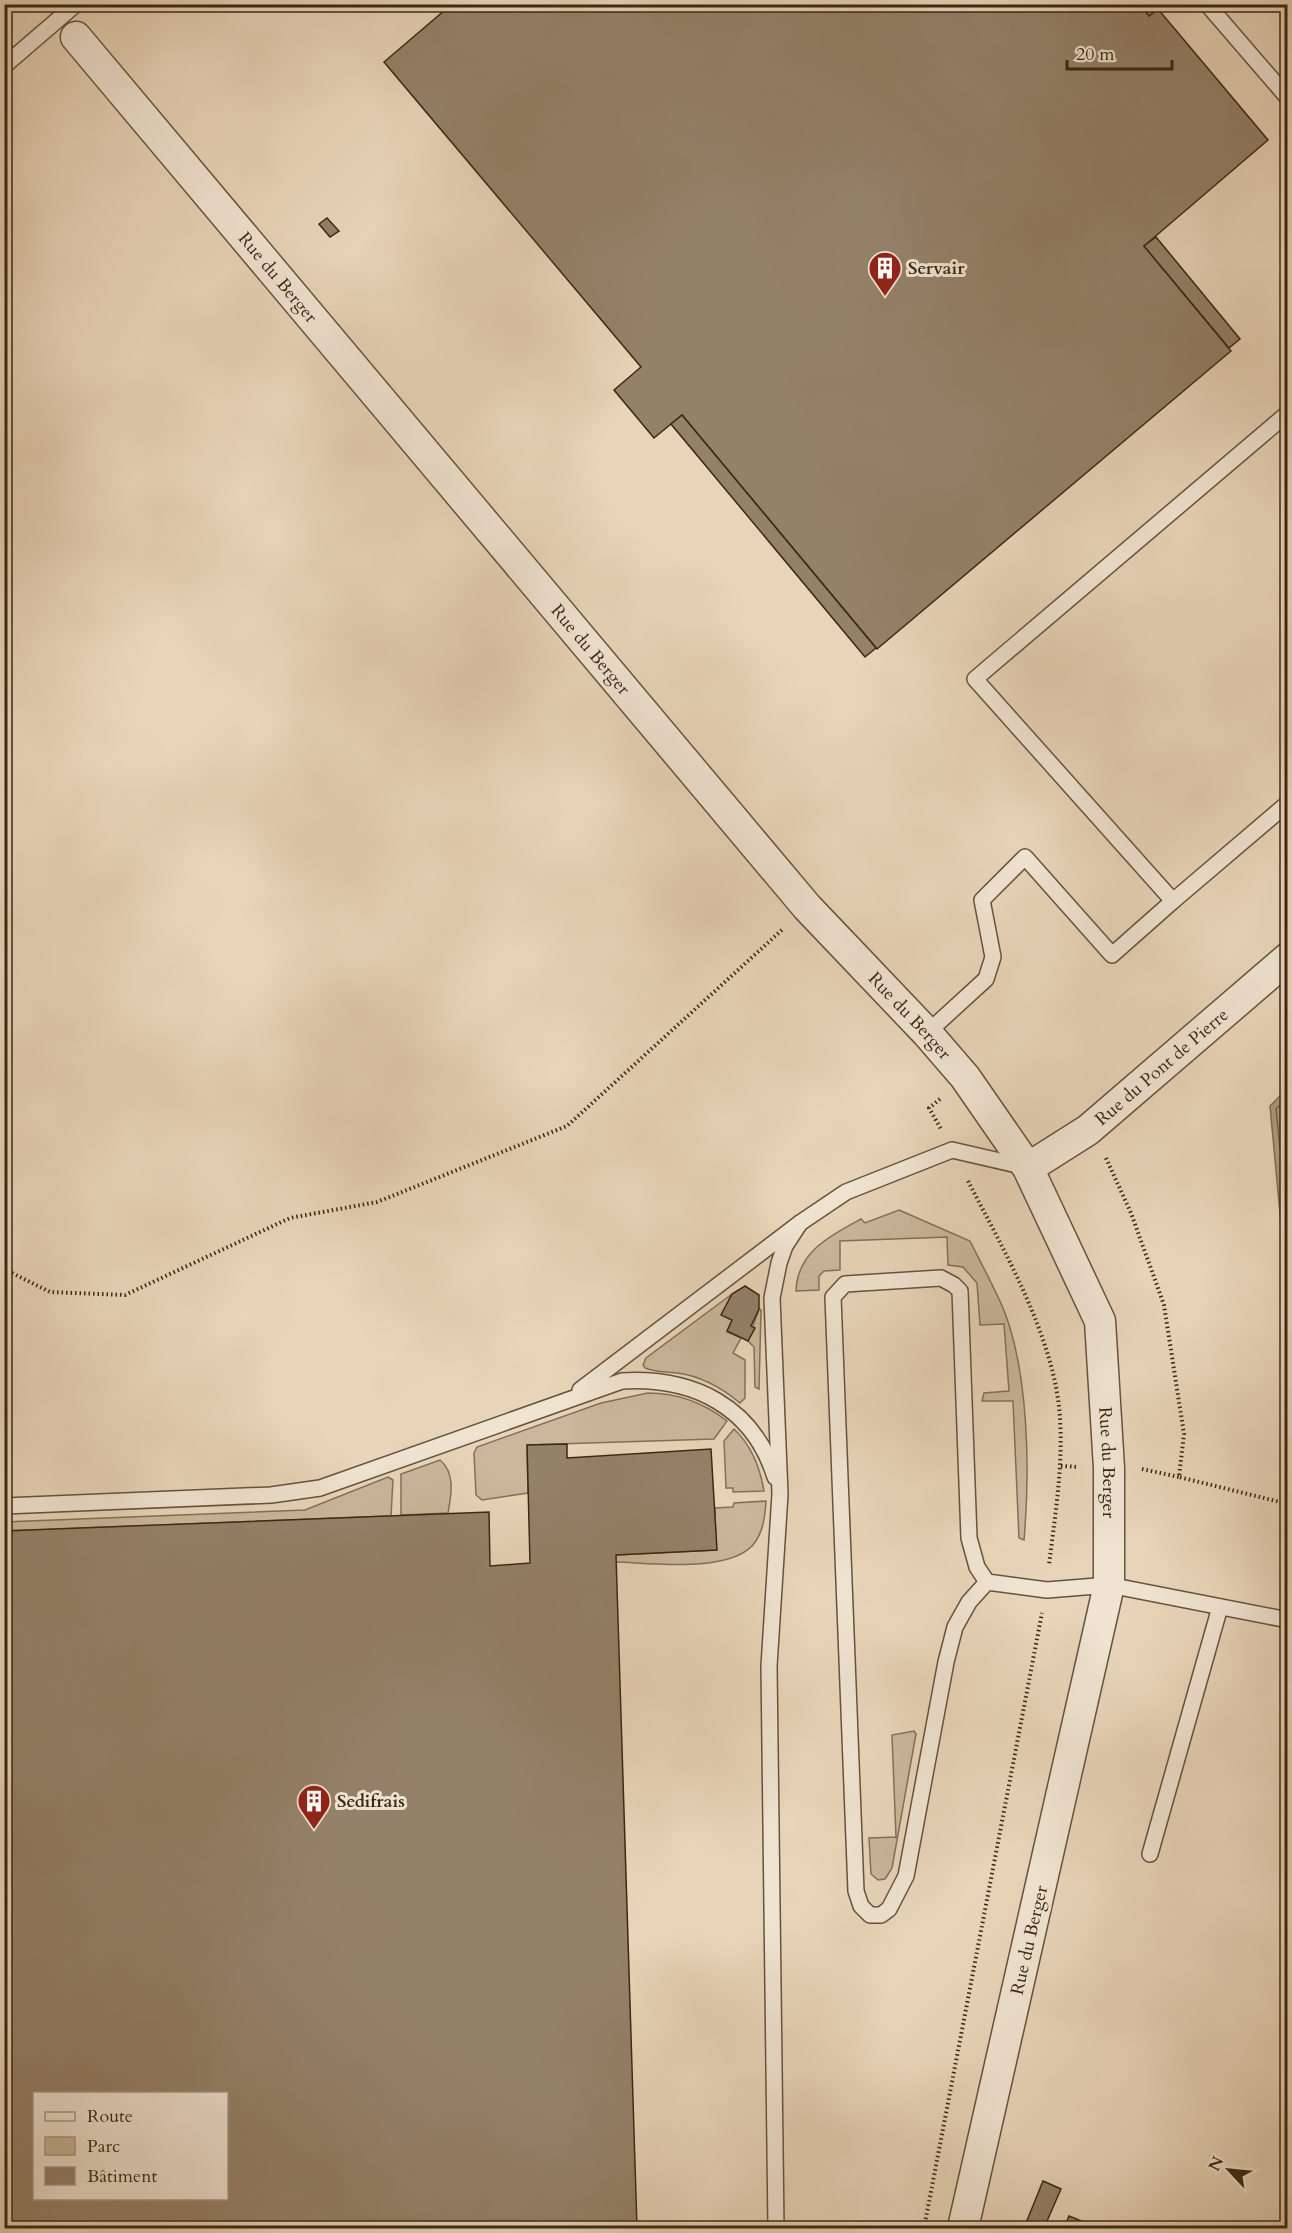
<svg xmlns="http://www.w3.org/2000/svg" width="1292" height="2233" viewBox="0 0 1292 2233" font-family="Cardo,serif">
	<rect width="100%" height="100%" fill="#e8d4b8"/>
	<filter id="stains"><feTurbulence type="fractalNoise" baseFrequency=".00333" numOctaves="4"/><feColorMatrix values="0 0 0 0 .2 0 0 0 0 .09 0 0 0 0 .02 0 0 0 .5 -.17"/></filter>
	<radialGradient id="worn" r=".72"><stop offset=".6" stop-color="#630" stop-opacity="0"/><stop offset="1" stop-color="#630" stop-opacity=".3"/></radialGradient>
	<g fill="#cab79c" stroke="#827058" stroke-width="1.5">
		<path d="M899,1210L970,1241C981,1263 993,1285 1003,1308C1029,1372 1030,1472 1024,1540L1019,1538L1013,1401H982L984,1393L1009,1391L1004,1324L980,1325L977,1283L963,1267L948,1265L947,1237L840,1241V1270L824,1271L819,1276V1290L796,1291C797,1252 831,1235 861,1219L865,1223Z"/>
		<path d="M732,1294L722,1315L732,1320L727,1332L741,1338L733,1353L745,1360V1398L740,1403C722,1388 701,1376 677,1373C666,1372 655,1372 645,1368L643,1365L646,1358Z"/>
		<polygon points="759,1309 761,1310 759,1389 755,1387 754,1347 748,1341"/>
		<path d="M648,1393C677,1393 704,1403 727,1421L714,1439L527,1445L528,1493L482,1500L476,1495L474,1453L477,1447L601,1403Z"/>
		<path d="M734,1429C752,1446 760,1467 764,1491L733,1492V1488H726L724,1441Z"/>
		<path d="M440,1460C456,1473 451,1496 448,1513L401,1515V1474Z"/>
		<polygon points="388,1477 393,1480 391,1516 5,1531 4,1522 305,1510"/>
		<path d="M766,1501C765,1517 763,1533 753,1545C728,1573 651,1563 616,1562V1555L716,1550L715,1508L733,1507L734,1503Z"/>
		<polygon points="914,1731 916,1734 892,1868 885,1879 878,1880 871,1874 869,1838 896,1837 892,1735"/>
	</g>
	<polygon fill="#ad9a80" stroke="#7f6c54" stroke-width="1.5" points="1287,1089 1287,1288 1270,1106"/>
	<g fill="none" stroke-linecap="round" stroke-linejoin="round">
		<polyline stroke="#74614a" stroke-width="1.5" points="1288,1097 1276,1109 1288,1226"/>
	</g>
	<g fill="#948169" stroke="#3a2813" stroke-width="1.5" fill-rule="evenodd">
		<polygon points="452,4 1140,4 1149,16 1158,9 1268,140 1144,246 1231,351 877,649 682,415 654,438 614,390 641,367 384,62"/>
		<polygon points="1140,4 1158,4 1160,7 1149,16"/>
		<polygon points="327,218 339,231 330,237 319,224"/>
		<polygon points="1156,237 1240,339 1229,348 1144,246"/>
		<polygon points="682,415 876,648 865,657 671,424"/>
		<polygon points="745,1286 759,1295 759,1309 751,1326 755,1328 748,1341 727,1331 732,1320 721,1315 732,1294"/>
		<path d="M567,1444V1458L711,1449L717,1550L616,1555L637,2228H4V1531L489,1512L490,1566L530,1563L527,1445ZM34,2094H226V2198H34Z"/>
		<polygon points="1043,2181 1061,2189 1044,2228 1024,2228"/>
		<polygon points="1069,2216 1096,2227 1095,2228 1064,2228"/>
	</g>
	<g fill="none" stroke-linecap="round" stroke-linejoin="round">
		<defs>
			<g id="service">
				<polyline points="1207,4 1288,98"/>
				<polyline points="4,66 76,4"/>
				<polyline points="1288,413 975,679 1173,901 1288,803"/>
				<polyline points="927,1033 986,979 993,957 982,900 1025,857 1112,955 1173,901"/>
				<polyline points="580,1390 800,1223 846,1192 952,1150 1026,1167"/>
				<path d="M4,1506L271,1495L320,1488L622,1381C693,1377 753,1406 775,1477"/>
				<polyline points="987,1582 969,1602 955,1627 946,1662 906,1876 889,1909 881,1915 870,1915 861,1906 856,1891 833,1297 845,1284 941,1278 954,1285 960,1291 969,1538 977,1567 987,1582 1047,1590 1109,1585 1288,1620"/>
				<polyline points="1150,1854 1220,1607"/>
				<polyline points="776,2228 769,1666 780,1494 772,1298 779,1263 785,1246 800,1223"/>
			</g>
			<g id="minor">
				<path id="s1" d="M76,37L807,907L927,1033L965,1077L1028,1168L1100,1321L1109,1468V1585L963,2228"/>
				<path id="s2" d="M1028,1168L1088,1130L1288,958"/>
			</g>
		</defs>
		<use href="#service" stroke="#66533c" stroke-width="18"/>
		<use href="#minor" stroke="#66533c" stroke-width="33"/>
		<g stroke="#3a2813" stroke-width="4" stroke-dasharray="1.5 3" stroke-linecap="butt">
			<polyline points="940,1099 929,1108 941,1129"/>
			<polyline points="1106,1158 1131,1213 1164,1305 1184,1434 1179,1477 1288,1504"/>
			<path d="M968,1181C1004,1251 1055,1338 1060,1418C1063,1468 1055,1516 1049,1565"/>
			<polyline points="4,1269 50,1292 125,1295 290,1218 377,1202 567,1126 783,929"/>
			<polyline points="1061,1466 1078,1467"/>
			<polyline points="1142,1469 1179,1477"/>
			<polyline points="924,2228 1042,1613"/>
		</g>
		<use href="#service" stroke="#f0e3d1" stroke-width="15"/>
		<use href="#minor" stroke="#f0e3d1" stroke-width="30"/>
	</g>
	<defs>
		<symbol id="building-pin" viewBox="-11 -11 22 30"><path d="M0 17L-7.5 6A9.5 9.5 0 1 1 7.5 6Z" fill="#8f2418" stroke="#f0e3d1"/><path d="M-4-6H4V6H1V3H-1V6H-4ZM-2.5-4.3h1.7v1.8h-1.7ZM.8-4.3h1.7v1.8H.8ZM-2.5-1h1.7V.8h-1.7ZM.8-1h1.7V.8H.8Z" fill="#fff"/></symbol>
	</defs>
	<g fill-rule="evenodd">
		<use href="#building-pin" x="866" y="249" width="38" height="52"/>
		<use href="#building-pin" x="295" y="1782" width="38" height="52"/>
	</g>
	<g text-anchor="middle" stroke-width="6" stroke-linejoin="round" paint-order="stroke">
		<g font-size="18" font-weight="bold" fill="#3a2813" stroke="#f0e3d1" text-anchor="start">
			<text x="908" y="274">Servair</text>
			<text x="337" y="1807">Sedifrais</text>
		</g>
		<g font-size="18" fill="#3a2813" stroke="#f0e3d1">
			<text dy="6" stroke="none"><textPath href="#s1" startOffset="314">Rue du Berger</textPath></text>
			<text dy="6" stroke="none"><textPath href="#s1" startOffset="800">Rue du Berger</textPath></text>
			<text dy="6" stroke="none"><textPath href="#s1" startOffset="1286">Rue du Berger</textPath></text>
			<text dy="6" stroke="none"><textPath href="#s2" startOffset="168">Rue du Pont de Pierre</textPath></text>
			<text dy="6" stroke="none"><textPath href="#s1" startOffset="1790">Rue du Berger</textPath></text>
			<text transform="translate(1029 1940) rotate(-77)" y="6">Rue du Berger</text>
		</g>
	</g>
	<rect width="1292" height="2233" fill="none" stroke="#e8d4b8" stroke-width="24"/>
	<rect x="6" y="6" width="1280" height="2221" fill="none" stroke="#3a2813" stroke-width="3"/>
	<rect x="12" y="12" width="1268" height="2209" fill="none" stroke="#3a2813" stroke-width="1.5"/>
	<rect x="33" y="2092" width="195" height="108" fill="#f0e3d1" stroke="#a79885" stroke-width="1.5"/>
	<rect x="45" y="2112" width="30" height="9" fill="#f0e3d1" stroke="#a79885" stroke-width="1.5"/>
	<text x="87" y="2122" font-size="18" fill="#3a2813">Route</text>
	<rect x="45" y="2137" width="30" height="18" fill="#cab79c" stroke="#a79885" stroke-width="1.5"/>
	<text x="87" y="2152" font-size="18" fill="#3a2813">Parc</text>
	<rect x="45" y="2167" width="30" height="18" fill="#948169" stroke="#a79885" stroke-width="1.5"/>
	<text x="87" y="2182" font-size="18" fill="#3a2813">Bâtiment</text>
	<g transform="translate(1229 2170) rotate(296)" stroke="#f0e3d1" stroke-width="4.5" paint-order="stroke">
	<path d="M0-4.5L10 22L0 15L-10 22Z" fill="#3a2813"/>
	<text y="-9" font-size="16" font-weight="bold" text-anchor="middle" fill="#3a2813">N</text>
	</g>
	<path d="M1067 60v9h105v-9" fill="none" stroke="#3a2813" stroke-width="3"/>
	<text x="1076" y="60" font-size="18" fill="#3a2813" stroke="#f0e3d1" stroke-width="4.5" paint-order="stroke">20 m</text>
	<rect width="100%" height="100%" filter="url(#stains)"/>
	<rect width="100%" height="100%" fill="url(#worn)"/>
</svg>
